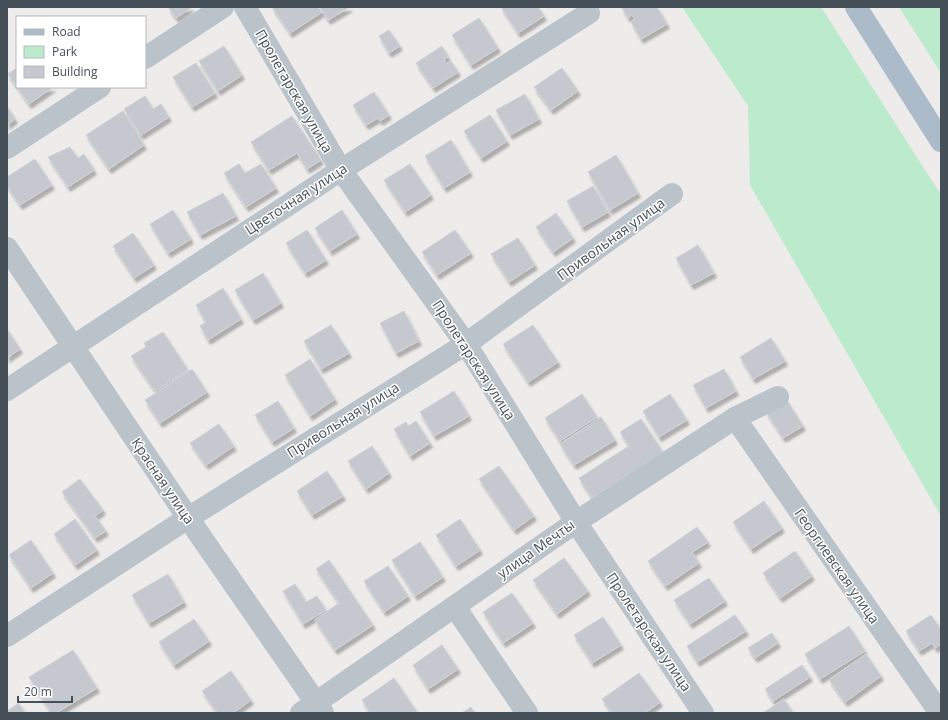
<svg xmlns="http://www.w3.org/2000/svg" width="948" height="720" viewBox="0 0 948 720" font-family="'Open Sans',sans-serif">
	<defs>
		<filter id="shadow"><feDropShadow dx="2.5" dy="4.5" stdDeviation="1" flood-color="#0004"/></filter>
	</defs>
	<rect width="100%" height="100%" fill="#eeebeb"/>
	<g fill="#bbeacc">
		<polygon points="682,7 821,7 941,195 941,516 750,185 748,106"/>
		<polygon points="899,7 941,7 941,73"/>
	</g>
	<g fill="#c5c8ce" stroke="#cfd2d7" filter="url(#shadow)">
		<polygon points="168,7 192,7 176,18"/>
		<polygon points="272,7 318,7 322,12 290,33"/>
		<polygon points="320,7 350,7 328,20"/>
		<polygon points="501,7 538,7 544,16 518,33"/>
		<polygon points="624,7 657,7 667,24 641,39 631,22 635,19 632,15 628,18 622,8"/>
		<polygon points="479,18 498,48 471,65 452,35"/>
		<polygon points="389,30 400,46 389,53 379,36"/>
		<polygon points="224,46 242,75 218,91 199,61"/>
		<polygon points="442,46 448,57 444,59 446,64 451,61 458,72 433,88 416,63"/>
		<polygon points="196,63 215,93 192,107 173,77"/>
		<polygon points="17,68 17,87 53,87 29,104 8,74"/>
		<polygon points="562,68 578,91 551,110 534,87"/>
		<polygon points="374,92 389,115 380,121 378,118 366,125 353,105"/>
		<polygon points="525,94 539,119 510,135 496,110"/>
		<polygon points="145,96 153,109 161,104 169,117 141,135 124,109"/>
		<polygon points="7,106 15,119 7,125"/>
		<polygon points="123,111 144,145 109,169 86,135"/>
		<polygon points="490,115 507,141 481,158 464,131"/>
		<polygon points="292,116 321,160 307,169 297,153 269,170 251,142"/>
		<polygon points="451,140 470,172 444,188 425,156"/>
		<polygon points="70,147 78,158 84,154 94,170 68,187 48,157"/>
		<polygon points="616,155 638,193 610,210 588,172"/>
		<polygon points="35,159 52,185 20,205 7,186 7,177"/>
		<polygon points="239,164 245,173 261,164 276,188 246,207 224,173"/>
		<polygon points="410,164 431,195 405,212 384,180"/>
		<polygon points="593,186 608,212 582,227 567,201"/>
		<polygon points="223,193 236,216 200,235 187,212"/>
		<polygon points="173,210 191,239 168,253 150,224"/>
		<polygon points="342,210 357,234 330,251 315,228"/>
		<polygon points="556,213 573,238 553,252 536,227"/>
		<polygon points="307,230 326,260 305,273 286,243"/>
		<polygon points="455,230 471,253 437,275 422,252"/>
		<polygon points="133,233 154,265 134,278 113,246"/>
		<polygon points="518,238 535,265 509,282 491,254"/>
		<polygon points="698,245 714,273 691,285 676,258"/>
		<polygon points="263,273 281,303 253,320 235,290"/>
		<polygon points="223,288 241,319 208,340 200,326 206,322 196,305"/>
		<polygon points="404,311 419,341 396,353 380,323"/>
		<polygon points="331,325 349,353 321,369 304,341"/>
		<polygon points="533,325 558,362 528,382 503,344"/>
		<polygon points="7,329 20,349 7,358"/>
		<polygon points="163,332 188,370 155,391 131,356 146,347 144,343"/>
		<polygon points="771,338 785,361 753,379 740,357"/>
		<polygon points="310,359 335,399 310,416 285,375"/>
		<polygon points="192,369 207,392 160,423 145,400"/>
		<polygon points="724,369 736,391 706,408 693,385"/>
		<polygon points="454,391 469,416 434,436 420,412"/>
		<polygon points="582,394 597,417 560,441 545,418"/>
		<polygon points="670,394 687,420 659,437 643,411"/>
		<polygon points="786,399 803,426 783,438 766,412"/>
		<polygon points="278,401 294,428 272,442 255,415"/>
		<polygon points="601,417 615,440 574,465 560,444"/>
		<polygon points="641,419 663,452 592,498 579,478 629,446 620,432"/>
		<polygon points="416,421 430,443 410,456 394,429 406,422 408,426"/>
		<polygon points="219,424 234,446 206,465 190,443"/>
		<polygon points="372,446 389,473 366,489 348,461"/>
		<polygon points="499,466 534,516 514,530 479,479"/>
		<polygon points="327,471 343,496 312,515 297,491"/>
		<polygon points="80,479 103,510 95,516 106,531 95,538 62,492"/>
		<polygon points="764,501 782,528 751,549 733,522"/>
		<polygon points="75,519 97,550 75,565 54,534"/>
		<polygon points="460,519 480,550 456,566 436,535"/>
		<polygon points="697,527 708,542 692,552 699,563 665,586 648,561"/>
		<polygon points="31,540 53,573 31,588 9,555"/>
		<polygon points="420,542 443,577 415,596 392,560"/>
		<polygon points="795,551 812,576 780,598 763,573"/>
		<polygon points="564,558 588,591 557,614 533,580"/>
		<polygon points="329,560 373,625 335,650 315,620 339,603 316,569"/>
		<polygon points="388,566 408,596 384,612 364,581"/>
		<polygon points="168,574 184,602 149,623 132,595"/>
		<polygon points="709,578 725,601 690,624 674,600"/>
		<polygon points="295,584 306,602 317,596 326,610 303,624 283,591"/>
		<polygon points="512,593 533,623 503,643 483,612"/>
		<polygon points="735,615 746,631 697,662 687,646"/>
		<polygon points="931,615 941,630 941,644 935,648 932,643 919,651 906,631"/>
		<polygon points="603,617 621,645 592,663 574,635"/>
		<polygon points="194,619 209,641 174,665 159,642"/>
		<polygon points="849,626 865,651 820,679 805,654"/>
		<polygon points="772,633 778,643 755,658 748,648"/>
		<polygon points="442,645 458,669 428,689 413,665"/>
		<polygon points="73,650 97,688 56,713 51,713 29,677"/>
		<polygon points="866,654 881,676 845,702 829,680"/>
		<polygon points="802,665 810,677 773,701 765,689"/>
		<polygon points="231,671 251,700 233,713 218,713 202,691"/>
		<polygon points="639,673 660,702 645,713 612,713 602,699"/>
		<polygon points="394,678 417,712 370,713 362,700"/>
		<polygon points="784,699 793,713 763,713"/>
		<polygon points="19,703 25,713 7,713 7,711"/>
		<polygon points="471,707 475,713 462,713"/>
	</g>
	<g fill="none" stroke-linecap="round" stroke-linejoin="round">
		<g stroke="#bac3ca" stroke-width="22">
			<polyline points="245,7 341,170 466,344 576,522 703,713"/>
			<polyline points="145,58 223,7"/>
			<polyline points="7,148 100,87"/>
			<polyline points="7,248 188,518 323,713"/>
			<polyline points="7,390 341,170 589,13"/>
			<polyline points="735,418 940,713"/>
			<polyline points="455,607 527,713"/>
			<polyline points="7,636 188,518 466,344 672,194"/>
			<polyline points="301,713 576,522 735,418 778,397"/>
		</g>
		<polyline stroke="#acbbc9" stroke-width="22" points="856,7 941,141"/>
	</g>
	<g text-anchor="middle" stroke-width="3" stroke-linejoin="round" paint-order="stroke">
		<g font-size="14" fill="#454f57" stroke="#fff">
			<text transform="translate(294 91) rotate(60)" y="5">Пролетарская улица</text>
			<text transform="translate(296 199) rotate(-33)" y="5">Цветочная улица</text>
			<text transform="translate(611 239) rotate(-36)" y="5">Привольная улица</text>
			<text transform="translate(474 360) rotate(57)" y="5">Пролетарская улица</text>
			<text transform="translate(343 420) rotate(-32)" y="5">Привольная улица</text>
			<text transform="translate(163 481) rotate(56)" y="5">Красная улица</text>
			<text transform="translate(536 549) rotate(-35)" y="5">улица Мечты</text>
			<text transform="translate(837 566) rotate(55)" y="5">Георгиевская улица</text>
			<text transform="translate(649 632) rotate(56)" y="5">Пролетарская улица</text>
		</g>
	</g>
	<rect width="948" height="720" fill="none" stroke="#454f57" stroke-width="16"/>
	<rect x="16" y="16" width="130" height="72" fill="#ffffff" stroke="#b5b9bc"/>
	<rect x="24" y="29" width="20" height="6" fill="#acbbc9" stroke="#b5b9bc"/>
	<text x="52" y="36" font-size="12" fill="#454f57">Road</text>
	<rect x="24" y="46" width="20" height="12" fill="#bbeacc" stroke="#b5b9bc"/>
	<text x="52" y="56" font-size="12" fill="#454f57">Park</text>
	<rect x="24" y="66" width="20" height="12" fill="#c5c8ce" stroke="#b5b9bc"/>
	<text x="52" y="76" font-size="12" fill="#454f57">Building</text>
	<path d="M18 696v6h54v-6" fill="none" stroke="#454f57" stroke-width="2"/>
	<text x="24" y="696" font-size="12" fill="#454f57" stroke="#ffffff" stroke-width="3" paint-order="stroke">20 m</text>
</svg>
